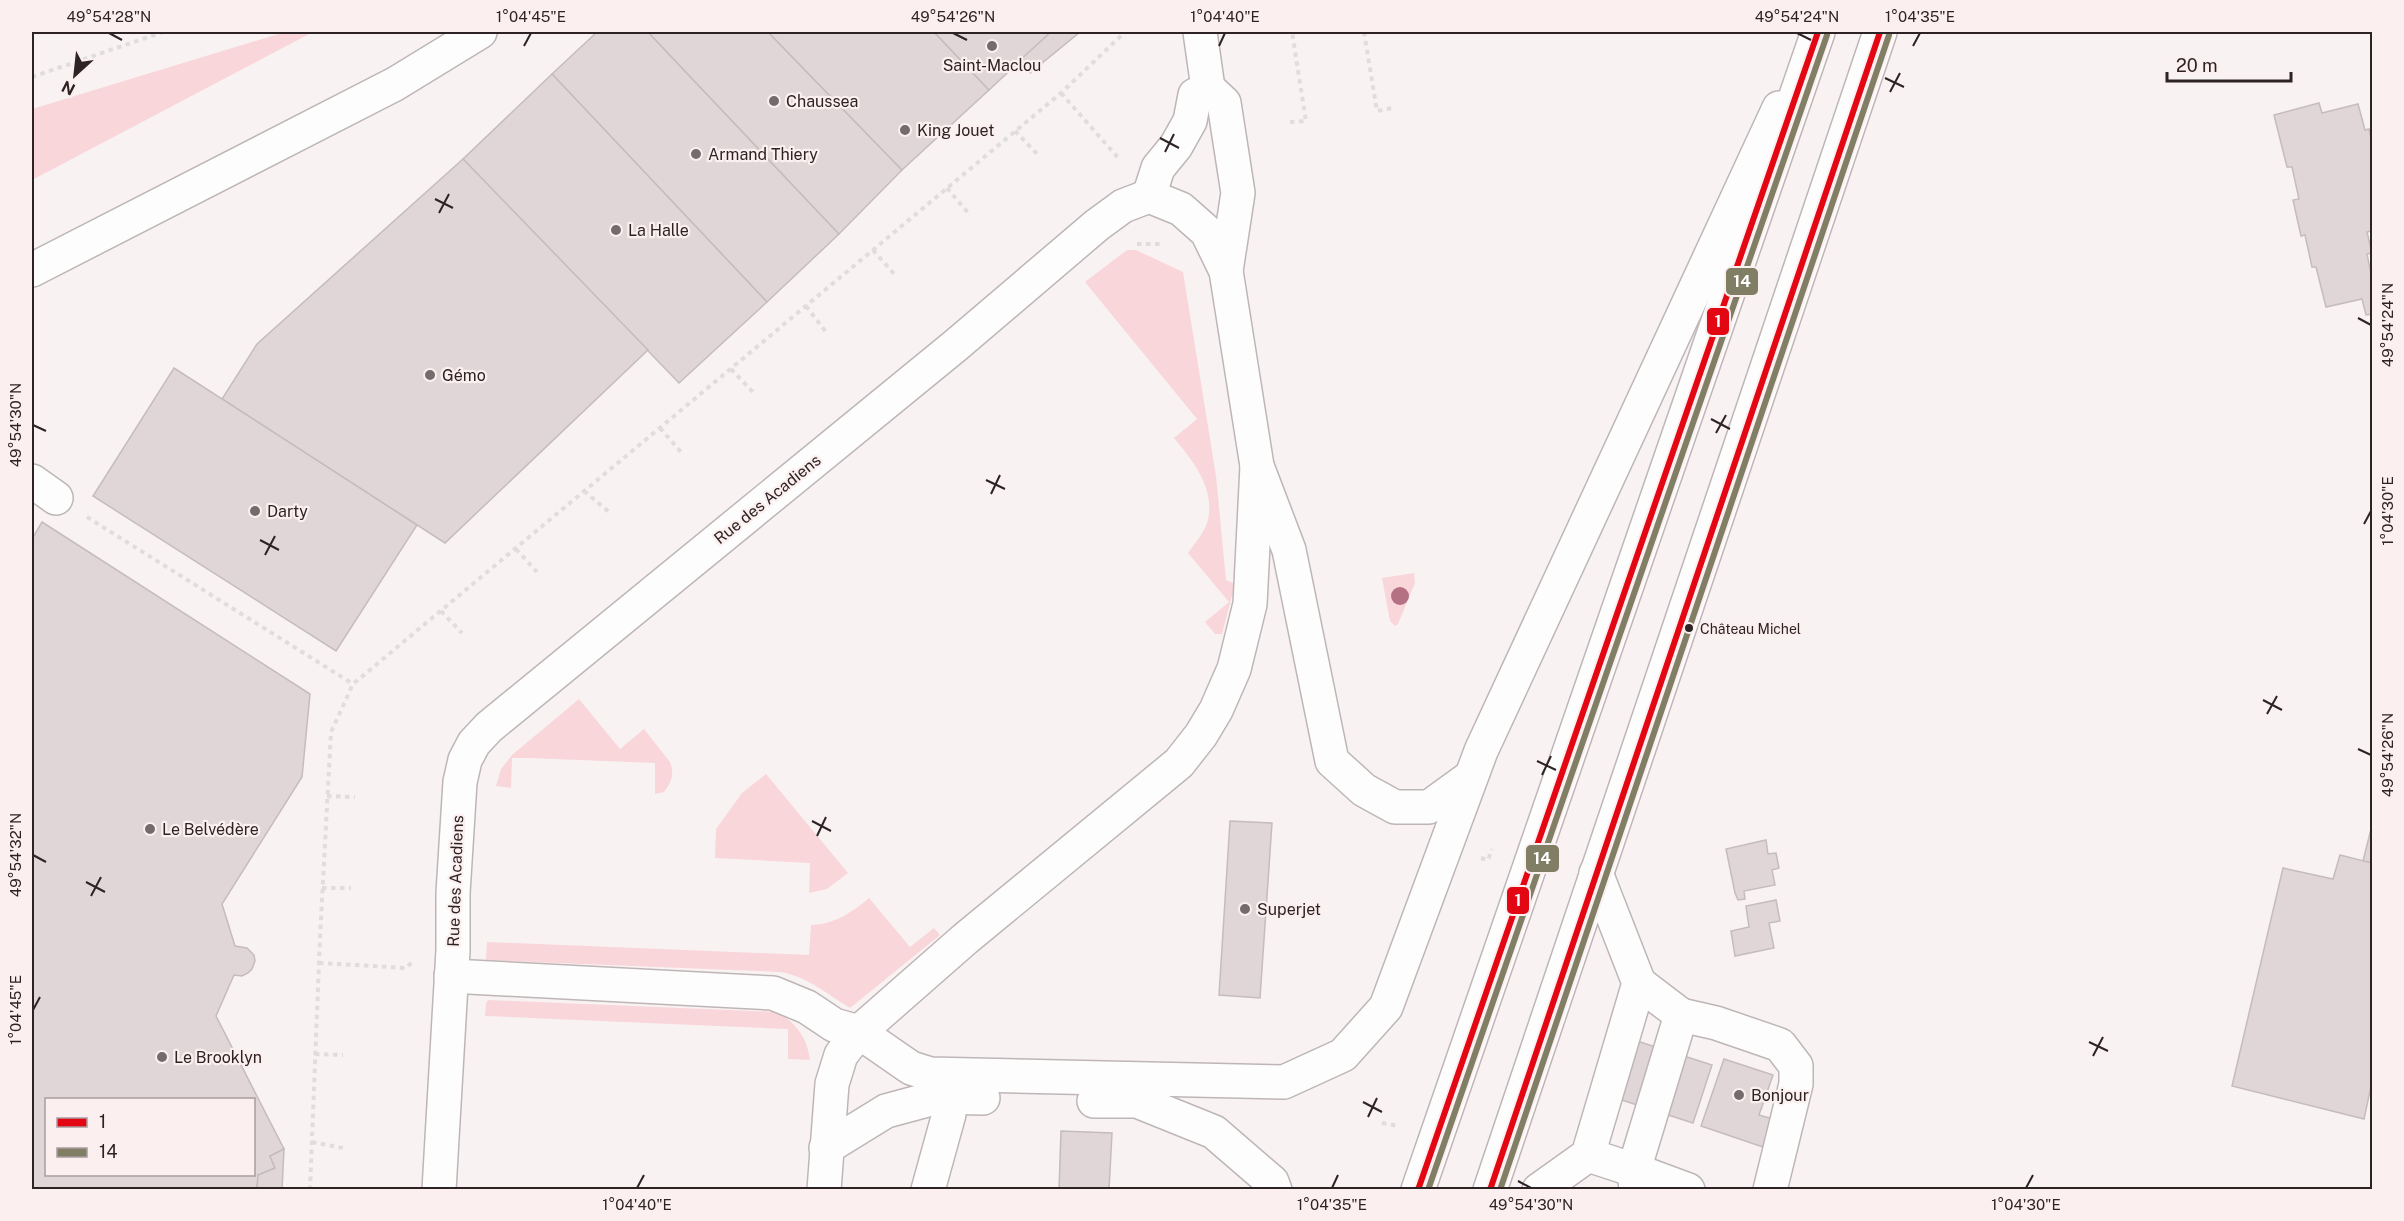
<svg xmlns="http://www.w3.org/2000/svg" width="2404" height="1221" viewBox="0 0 2404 1221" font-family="'Public Sans',sans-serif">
	<rect width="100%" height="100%" fill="#f9f2f3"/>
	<g fill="#f9d6d9">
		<polygon points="285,32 313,32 32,180 32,109"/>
		<path d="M1127,250H1136L1183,272L1216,476L1226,580L1235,584L1222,634H1215L1205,622L1229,602L1188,553C1195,543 1205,532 1208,520C1215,488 1193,461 1174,438L1197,419L1085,282Z"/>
		<polygon points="1414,573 1415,583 1398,624 1395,626 1390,621 1382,578"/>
		<path d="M579,699L620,749L644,729L670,762C675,774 671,783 664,792L655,794V763L528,758H512L511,788L496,786L501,769L512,755Z"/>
		<polygon points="766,774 848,873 827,889 809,893 810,863 715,858 716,829 742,793"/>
		<path d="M869,898L910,947L934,928L940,935L850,1008C827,994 808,977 781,972L486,960L487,942L809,955L811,925C835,924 851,913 869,898Z"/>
		<path d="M488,1000L778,1012C797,1025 807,1037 810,1060L788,1059V1029L485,1016L486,1003Z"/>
	</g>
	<g fill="#e0d6d8" stroke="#c5bcbd" stroke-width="1.5" fill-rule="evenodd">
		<polygon points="597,32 648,32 839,234 767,302 552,74"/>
		<polygon points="648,32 768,32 902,170 839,234"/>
		<polygon points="768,32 934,32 989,90 902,170"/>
		<polygon points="934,32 1051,32 989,90"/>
		<polygon points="1051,32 1080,32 1030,73 1019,61"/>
		<polygon points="552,74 767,302 679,383 463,159"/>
		<polygon points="2319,103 2322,113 2358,104 2365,130 2369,129 2372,143 2372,231 2367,232 2372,253 2367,254 2372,278 2372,314 2366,315 2362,299 2326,307 2316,267 2312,267 2305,235 2301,236 2293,200 2299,199 2292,167 2287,167 2274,115"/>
		<polygon points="463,159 648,350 445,543 222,399 257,344"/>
		<polygon points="174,368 417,525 336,651 93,496"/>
		<path d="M42,522L310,694L302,777L222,904L235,946L247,948L254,955L255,961L252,969L248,973L242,976L234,975L216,1016L284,1149L270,1156L275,1168L258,1175L257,1190H32V539ZM46,1100H254V1174H46Z"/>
		<polygon points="1230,821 1272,823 1260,998 1219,995"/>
		<polygon points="2372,825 2372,863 2363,861"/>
		<polygon points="1766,840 1768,854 1776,853 1779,868 1772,870 1775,885 1744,891 1745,899 1738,900 1735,893 1726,849"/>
		<polygon points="2340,855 2372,863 2372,1082 2364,1119 2232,1086 2283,868 2333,879"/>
		<polygon points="1776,900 1780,921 1769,923 1774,948 1735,956 1731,931 1749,927 1746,906"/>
		<polygon points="1615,1034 1712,1065 1693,1123 1597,1092"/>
		<polygon points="1724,1059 1773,1075 1759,1115 1773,1119 1763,1147 1701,1126"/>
		<polygon points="1061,1131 1112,1133 1109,1190 1059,1190"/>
		<polygon points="284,1149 282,1190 257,1190 258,1175 275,1168 270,1156"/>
	</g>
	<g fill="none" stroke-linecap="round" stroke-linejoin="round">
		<defs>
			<g id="minor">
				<polyline points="1200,32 1208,88 1224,103 1238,193 1226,271"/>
				<polyline points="1149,196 1181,209 1207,232 1226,271 1257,466 1289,550 1332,761 1364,790 1395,807 1429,807 1469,778"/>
				<polyline points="1149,196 1158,168 1176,146 1190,121 1195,95 1208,88"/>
				<polyline points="32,270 395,84 480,32"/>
				<polyline points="32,481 56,498"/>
				<polyline points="451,976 773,993 807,1007 834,1025 859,1032 911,1068 930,1074 1284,1082 1343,1055 1386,1007 1481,751 1779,108"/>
				<polyline points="1681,1015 1716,1023 1780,1045 1796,1066 1796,1084 1770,1190"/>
				<polyline points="1094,1101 1137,1101 1214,1132 1272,1182 1275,1190"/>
				<polyline points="826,1148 886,1111 938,1097 983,1098"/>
				<polyline points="1588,1155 1634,1170 1681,1015 1639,983"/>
				<polyline points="439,1190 453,950 453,893 460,782 465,760 474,743 489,727 955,346 1097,225 1123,206 1149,196"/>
				<polyline points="824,1190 832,1084 841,1055 859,1032 965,939 1179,763 1201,735 1216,710 1234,669 1250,604 1257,466"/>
				<polyline points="928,1190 949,1114 951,1076"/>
				<polyline points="1539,1190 1588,1155 1639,983 1596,873"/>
				<polyline points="1636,1190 1634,1170 1688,1190"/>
			</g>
			<g id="major">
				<polyline points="1418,1190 1818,32"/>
				<polyline points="1490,1190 1880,32"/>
			</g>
		</defs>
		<use href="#minor" stroke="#beb6b6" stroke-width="36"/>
		<use href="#major" stroke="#beb6b6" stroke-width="36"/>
		<g stroke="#dfdddd" stroke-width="4" stroke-dasharray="4.5 4.5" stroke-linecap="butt">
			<polyline points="1364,32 1377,111 1392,108"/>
			<polyline points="32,77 163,32"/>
			<polyline points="1061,93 1120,160"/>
			<polyline points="1290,122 1306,121 1292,32"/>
			<polyline points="1015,131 1040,157"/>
			<polyline points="947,188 970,215"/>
			<polyline points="1137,244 1162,244"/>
			<polyline points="873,250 896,276"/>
			<polyline points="806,306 826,332"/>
			<polyline points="731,369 753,392"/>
			<polyline points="660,428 681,452"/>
			<polyline points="584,491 609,512"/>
			<polyline points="87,517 353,684"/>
			<polyline points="516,549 537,572"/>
			<polyline points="441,611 462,633"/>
			<polyline points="327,796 355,797"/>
			<polyline points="1481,858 1488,860 1492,849"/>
			<polyline points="322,888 351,888"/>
			<polyline points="319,963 406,968 414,960"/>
			<polyline points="315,1054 343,1055"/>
			<polyline points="1382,1123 1398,1126"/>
			<polyline points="312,1142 343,1148"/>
			<polyline points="310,1190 320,938 331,732 353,684 1061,93 1125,32"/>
		</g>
		<use href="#minor" stroke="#fefdfd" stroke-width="33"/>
		<use href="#major" stroke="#fefdfd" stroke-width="33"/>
		<defs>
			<g id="bus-1">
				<polyline points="1418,1190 1818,32"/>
				<polyline points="1490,1190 1880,32"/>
			</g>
			<g id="bus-2">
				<polyline points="1428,1190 1827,35"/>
				<polyline points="1500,1190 1889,35"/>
			</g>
		</defs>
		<use href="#bus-1" stroke="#fceff0" stroke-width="10"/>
		<use href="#bus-2" stroke="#fceff0" stroke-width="10"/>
		<use href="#bus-1" stroke="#e30613" stroke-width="6"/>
		<use href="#bus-2" stroke="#807f65" stroke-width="6"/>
	</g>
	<circle fill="#b47183" cx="1400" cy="596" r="9"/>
	<path fill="none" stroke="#2e2324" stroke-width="2" d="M109,33L122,40M953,33L967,40M1797,33L1811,40M524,46L531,33M1219,46L1225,33M1913,46L1920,33M1885,78L1904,87M1890,92L1900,73M1160,138L1179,148M1165,152L1174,134M435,199L453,208M439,213L449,194M2358,318L2371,325M1711,419L1730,429M33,425L46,431M1716,433L1726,415M986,480L1005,489M991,494L1000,475M2364,524L2371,511M260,540L279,550M265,555L275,536M2263,700L2282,710M2267,714L2277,696M2358,749L2371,755M1537,761L1556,770M1542,775L1551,756M812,821L831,831M817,836L826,817M33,855L46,862M86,882L105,892M91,896L101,877M33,1010L40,997M2089,1042L2108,1051M2093,1056L2103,1037M1363,1102L1382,1112M1368,1117L1377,1098M1518,1181L1531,1188M637,1188L644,1175M1332,1188L1338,1175M2026,1188L2033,1175"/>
	<g fill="#756b6c" stroke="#fceff0" stroke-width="2">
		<circle cx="992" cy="46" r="6"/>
		<circle cx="774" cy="101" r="6"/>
		<circle cx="905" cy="130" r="6"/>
		<circle cx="696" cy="154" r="6"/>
		<circle cx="616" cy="230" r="6"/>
		<circle cx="430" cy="375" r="6"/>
		<circle cx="255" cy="511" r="6"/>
		<circle cx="150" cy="829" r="6"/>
		<circle cx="1245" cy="909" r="6"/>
		<circle cx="162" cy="1057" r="6"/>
		<circle cx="1739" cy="1095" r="6"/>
	</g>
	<circle fill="#2e2324" stroke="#fceff0" stroke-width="2" cx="1689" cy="628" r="5"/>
	<g text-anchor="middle" stroke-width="4.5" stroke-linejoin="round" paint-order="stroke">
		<g font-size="14" fill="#2e2324" stroke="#fceff0" text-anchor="start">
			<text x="1700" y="634">Château Michel</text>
		</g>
		<g font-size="16" fill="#2e2324" stroke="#fceff0" text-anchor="start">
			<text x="992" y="71" text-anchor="middle">Saint-Maclou</text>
			<text x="786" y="107">Chaussea</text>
			<text x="917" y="136">King Jouet</text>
			<text x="708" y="160">Armand Thiery</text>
			<text x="628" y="236">La Halle</text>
			<text x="442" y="381">Gémo</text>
			<text x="267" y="517">Darty</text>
			<text x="162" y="835">Le Belvédère</text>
			<text x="1257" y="915">Superjet</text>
			<text x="174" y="1063">Le Brooklyn</text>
			<text x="1751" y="1101">Bonjour</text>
		</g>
		<g font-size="16" fill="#2e2324" stroke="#fceff0">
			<text transform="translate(767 499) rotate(-39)" y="6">Rue des Acadiens</text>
			<text transform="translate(455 881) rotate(-88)" y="6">Rue des Acadiens</text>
		</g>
	</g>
	<g stroke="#fceff0" stroke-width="2">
		<rect x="1725" y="267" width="34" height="29" rx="6" fill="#807f65"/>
		<rect x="1706" y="307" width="24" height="29" rx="6" fill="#e30613"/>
		<rect x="1525" y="844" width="35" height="29" rx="6" fill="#807f65"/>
		<rect x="1506" y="886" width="24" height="29" rx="6" fill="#e30613"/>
	</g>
	<g font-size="16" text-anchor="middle" font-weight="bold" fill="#fff">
		<text x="1742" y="287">14</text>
		<text x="1718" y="327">1</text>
		<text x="1542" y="864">14</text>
		<text x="1518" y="906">1</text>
	</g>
	<rect width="2404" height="1221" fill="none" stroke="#fceff0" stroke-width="66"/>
	<rect x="45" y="1098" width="210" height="78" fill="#fceff0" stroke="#aa9d9e" stroke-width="1.5"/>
	<rect x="57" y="1118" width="30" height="9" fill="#e30613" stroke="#aa9d9e" stroke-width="1.5"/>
	<text x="99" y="1128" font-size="18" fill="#2e2324">1</text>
	<rect x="57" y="1148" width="30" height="9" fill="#807f65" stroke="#aa9d9e" stroke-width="1.5"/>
	<text x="99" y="1158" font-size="18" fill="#2e2324">14</text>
	<g transform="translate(75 75) rotate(207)" stroke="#fceff0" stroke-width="4.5" paint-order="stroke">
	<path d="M0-4.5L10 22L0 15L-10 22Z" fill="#2e2324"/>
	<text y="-9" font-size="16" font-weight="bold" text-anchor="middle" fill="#2e2324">N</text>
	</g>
	<path d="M2167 72v9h124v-9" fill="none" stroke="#2e2324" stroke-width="3"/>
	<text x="2176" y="72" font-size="18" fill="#2e2324" stroke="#fceff0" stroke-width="4.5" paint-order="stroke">20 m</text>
	<rect x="33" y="33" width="2338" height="1155" fill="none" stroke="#2e2324" stroke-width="2"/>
	<g font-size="15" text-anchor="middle" fill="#2e2324">
		<text x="109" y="22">49°54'28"N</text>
		<text x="531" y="22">1°04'45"E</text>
		<text x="953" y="22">49°54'26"N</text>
		<text x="1225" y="22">1°04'40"E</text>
		<text x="1797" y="22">49°54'24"N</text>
		<text x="1920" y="22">1°04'35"E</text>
		<text transform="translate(2388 325) rotate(-90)" y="5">49°54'24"N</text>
		<text transform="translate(16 425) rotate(-90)" y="5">49°54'30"N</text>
		<text transform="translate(2388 511) rotate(-90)" y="5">1°04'30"E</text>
		<text transform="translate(2388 755) rotate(-90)" y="5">49°54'26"N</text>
		<text transform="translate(16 855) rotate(-90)" y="5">49°54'32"N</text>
		<text transform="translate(16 1010) rotate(-90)" y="5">1°04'45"E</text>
		<text x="637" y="1210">1°04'40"E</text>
		<text x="1332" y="1210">1°04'35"E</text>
		<text x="1531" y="1210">49°54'30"N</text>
		<text x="2026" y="1210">1°04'30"E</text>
	</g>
</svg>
